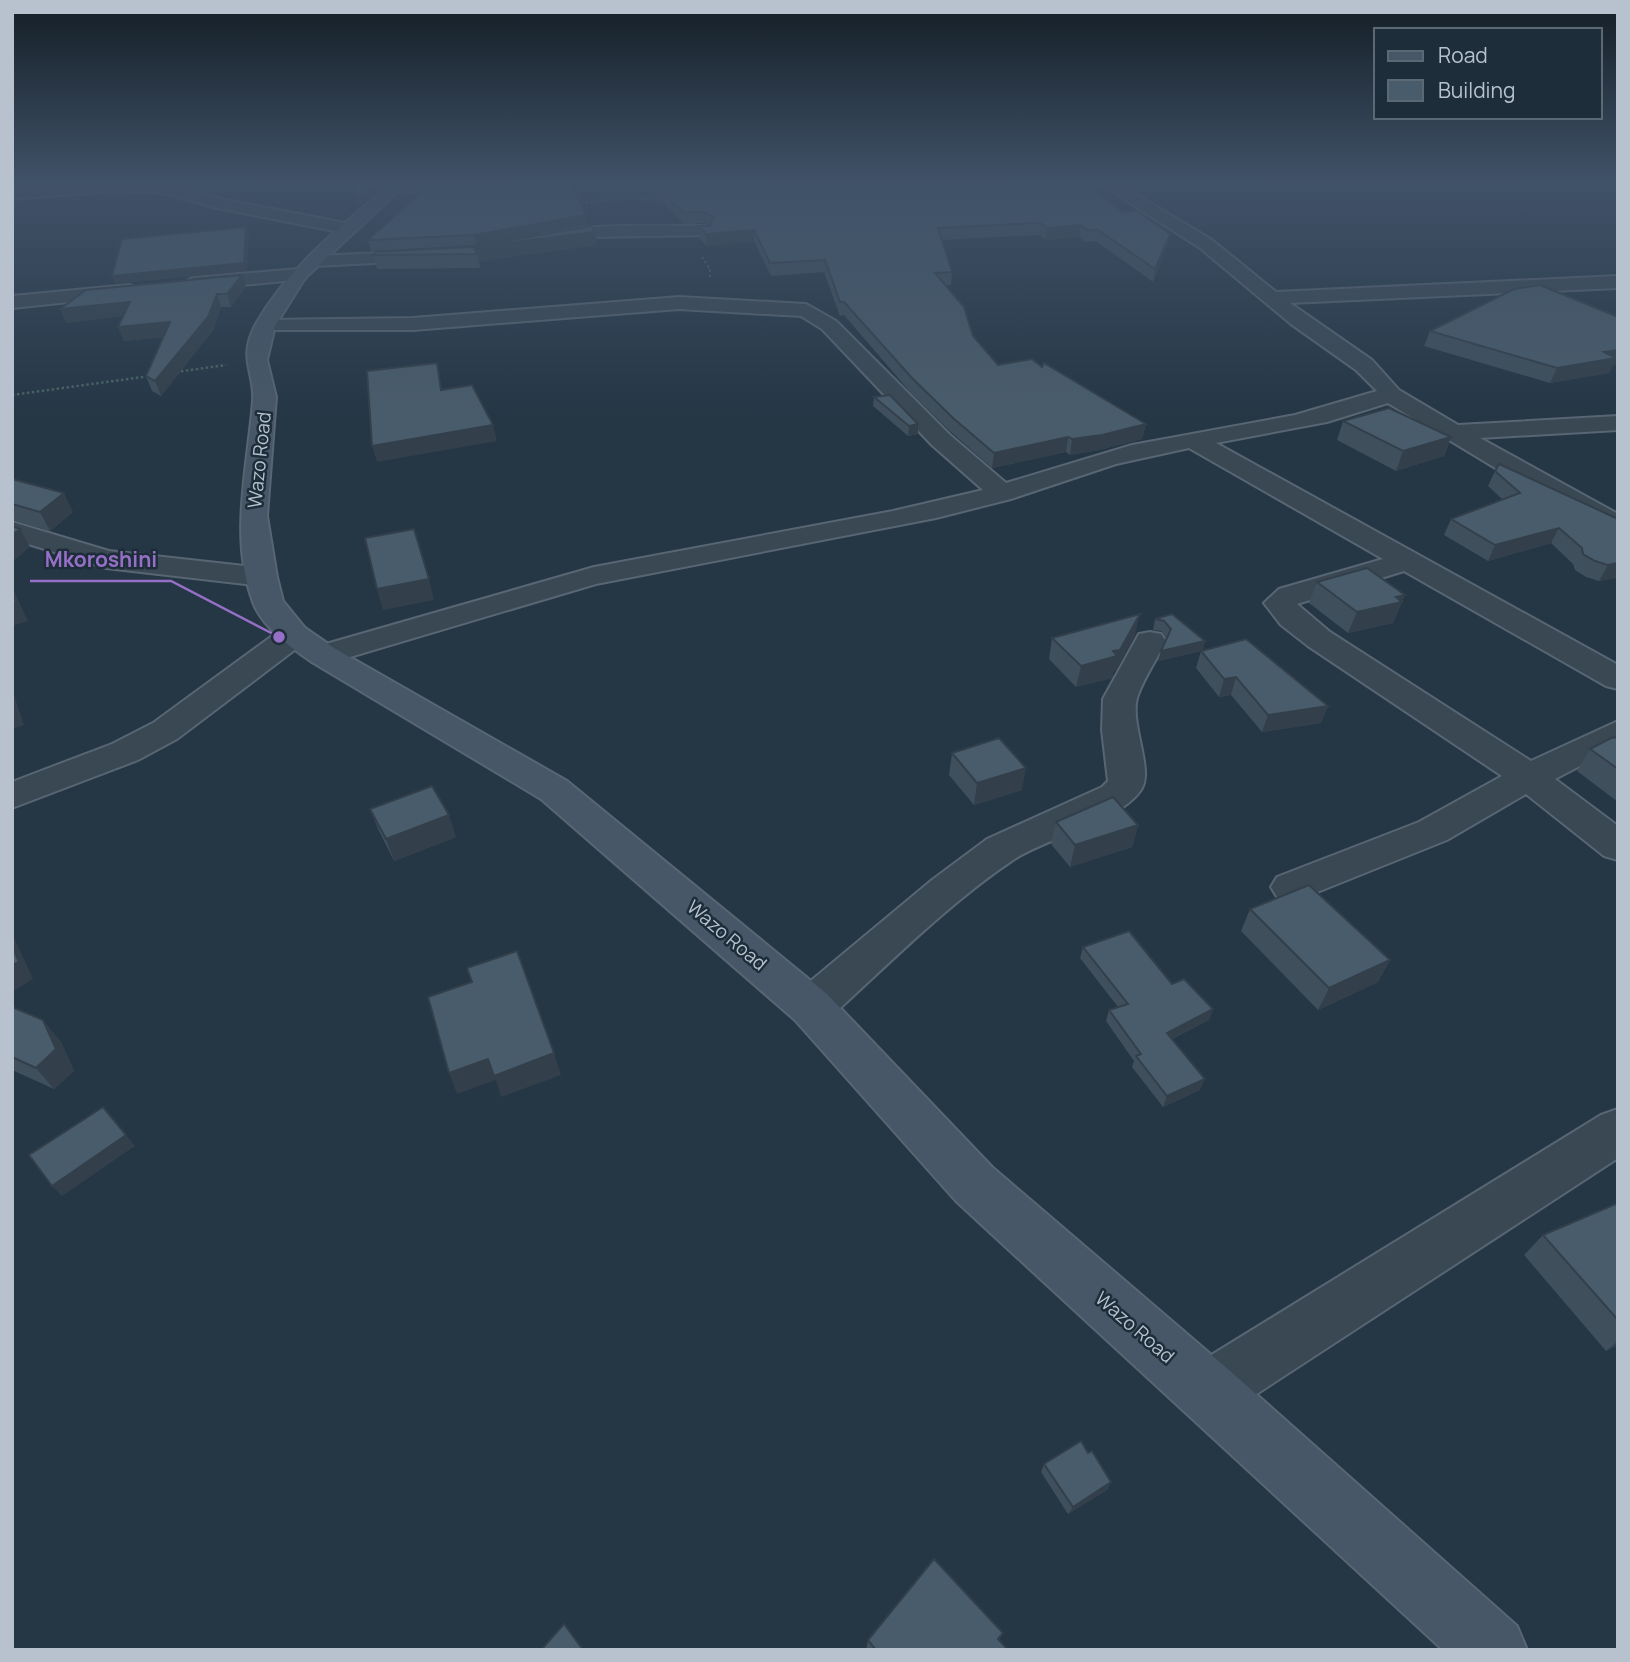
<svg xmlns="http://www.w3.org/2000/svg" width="1630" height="1662" viewBox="0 0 1630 1662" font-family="Manrope,sans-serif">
	<rect width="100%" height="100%" fill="#253645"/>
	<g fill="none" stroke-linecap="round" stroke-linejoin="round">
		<defs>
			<g id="minor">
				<polygon points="112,181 180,185 221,199 350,224 358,229 350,234 217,208 159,192 112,191 12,199 12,189"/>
				<path d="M405,181H448C439,189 397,196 387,187Z"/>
				<polygon points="1096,181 1114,181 1212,240 1276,292 1618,276 1618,288 1290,303 1372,360 1399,390 1458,425 1618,416 1618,430 1480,438 1618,514 1618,533 1502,472 1388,403 1327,422 1216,443 1618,665 1618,689 1606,686 1404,571 1297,604 1330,632 1531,761 1618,721 1618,746 1555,779 1618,826 1618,860 1604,856 1526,794 1447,840 1305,897 1291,902 1277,897 1271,887 1277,877 1419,822 1502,776 1308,646 1281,625 1264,603 1279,589 1383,559 1189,448 1116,464 1011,499 936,518 596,584 323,665 312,662 307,655 312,648 594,567 893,511 983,490 932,445 822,329 801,316 679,309 413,330 258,330 255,326 265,320 413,318 679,297 806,304 836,321 950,435 1006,483 1132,445 1295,415 1377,391 1356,370 1291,324 1200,248"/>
				<path d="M705,226L713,231L711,235L592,237L543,244L534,239C550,222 676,226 705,226Z"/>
				<polygon points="425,251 431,252 434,256 431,260 315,266 306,261 315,256"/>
				<polygon points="298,269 305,271 307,275 305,279 192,290 183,284 192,278"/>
				<polygon points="129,285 136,287 139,291 136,295 12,308 12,296"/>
				<polygon points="12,522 109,551 262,568 272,571 277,577 272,583 262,586 106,568 12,539"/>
				<polygon points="294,626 305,628 310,635 305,642 177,739 138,760 12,808 12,782 112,744 153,723 283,628"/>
				<path d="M1150,632L1161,634L1166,641C1157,659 1143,679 1137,698C1130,724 1153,768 1142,788C1124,820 1046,838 1013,860C946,905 887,966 827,1020L811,1025L795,1020L789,1007L795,994L932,880L987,839L1102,787L1108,781L1102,730L1103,699L1139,634Z"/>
				<polygon points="1618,1109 1618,1158 1229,1412 1208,1420 1187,1412 1179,1391 1187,1370 1601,1115"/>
			</g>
			<path id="secondary" d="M388,181H404L403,187L305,278L275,326L267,360L276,397L267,516L277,577L283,601L305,628L334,648L567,781L827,994L992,1167L1229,1370L1517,1626L1527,1650H1443L956,1201L795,1020L541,799L312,662C290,647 262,627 253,602C229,538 248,465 253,401C255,371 237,359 256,324C288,267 340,228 388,186Z"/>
		</defs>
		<use href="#minor" stroke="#586572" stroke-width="4"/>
		<use href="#secondary" stroke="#586572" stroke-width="4"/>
		<g stroke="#486363" stroke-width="2" stroke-dasharray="2.5 2.5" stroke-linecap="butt">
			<polyline points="1601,181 1618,190"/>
			<polyline points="581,203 633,198 663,201"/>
			<polyline points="702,257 710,269 710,277"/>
		</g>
		<g stroke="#486363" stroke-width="2.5" stroke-dasharray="2.5 2.5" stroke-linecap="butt">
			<polyline points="176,372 226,365"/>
			<polyline points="12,395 150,376"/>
		</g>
		<use href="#minor" fill="#3a4854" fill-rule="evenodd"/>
		<use href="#secondary" fill="#475767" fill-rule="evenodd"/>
	</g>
	<g fill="#3f4f5c">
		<polygon points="641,181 1081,181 1123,212 1170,234 1167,246 1153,282 1096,241 1085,242 1079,237 1046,240 1039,235 942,240 952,272 951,285 946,285 973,336 998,365 1042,367 1146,424 1142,439 1099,450 1070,455 1066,452 992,468 952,433 911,393 844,315 840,316 824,272 771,276 754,241 707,246 699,238 698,226 709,226 705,223 684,224"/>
		<polygon points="587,225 476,245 371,251 368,240"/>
		<polygon points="597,245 479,261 480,268 377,269 373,255"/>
		<polygon points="246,287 231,307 221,307 213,330 161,396 152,391 146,376 163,337 124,341 118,327 123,316 66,323 60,309"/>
		<polygon points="1430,331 1613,365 1609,373 1550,383 1424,346"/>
		<polygon points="874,397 918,424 918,434 908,436 873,406"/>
		<polygon points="1343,421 1451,437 1444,456 1396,471 1337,440"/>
		<polygon points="1495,471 1618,519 1618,579 1615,578 1599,581 1586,577 1575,570 1573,564 1551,543 1488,561 1444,535 1451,519 1503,500 1488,486"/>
		<polygon points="12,479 73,512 50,531 12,520"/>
		<polygon points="1317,582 1405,595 1393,623 1348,633 1309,603"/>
		<polygon points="1172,614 1205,641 1202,651 1328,706 1321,723 1262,732 1231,695 1219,697 1196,668 1201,651 1158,661 1161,651 1167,638 1161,631 1153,630 1155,619"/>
		<polygon points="1135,635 1115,671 1113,672 1112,678 1076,687 1049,659 1052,638"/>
		<polygon points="1618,737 1618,802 1577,771 1590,749"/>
		<polygon points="952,753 1022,790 974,805 949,775"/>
		<polygon points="370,809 456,837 394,861 379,831"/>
		<polygon points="1056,822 1138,825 1132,847 1070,867 1051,844"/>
		<polygon points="1250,909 1390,960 1378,982 1318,1010 1241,931"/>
		<polygon points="1083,947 1172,984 1213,1009 1209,1020 1172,1039 1200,1090 1163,1107 1132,1067 1134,1061 1106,1021 1109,1010 1118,1007 1080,958"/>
		<polygon points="12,1007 61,1042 74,1071 54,1089 12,1070"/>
		<polygon points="1618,1203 1618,1345 1606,1351 1524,1255 1543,1235"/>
		<polygon points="1088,1453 1111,1482 1107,1490 1068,1514 1041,1472 1044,1464"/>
		<polygon points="1003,1633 999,1640 1008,1650 866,1650 868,1640"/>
	</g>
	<g fill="#33404b">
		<polygon points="12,181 77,181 12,186"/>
		<polygon points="380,181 386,181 385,185 359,206 357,199"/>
		<polygon points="586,215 587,225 476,245 474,235"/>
		<polygon points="1081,225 1079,237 1046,240 1047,228"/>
		<polygon points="246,227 249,234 247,271 115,284 112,276"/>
		<polygon points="754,230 754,241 707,246 706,234"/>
		<polygon points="595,232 597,245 479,261 474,247"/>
		<polygon points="1170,234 1167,246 1153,282 1155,269"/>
		<polygon points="242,275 246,287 231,307 227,294"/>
		<polygon points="217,294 221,307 213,330 161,396 155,381"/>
		<polygon points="130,302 135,315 66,323 60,309"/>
		<polygon points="170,322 175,336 124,341 118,327"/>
		<polygon points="1618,350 1618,365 1613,365 1609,373 1550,383 1557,368 1604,352"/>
		<polygon points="918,424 918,434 908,436 909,426"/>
		<polygon points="1146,424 1142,439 1099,450 1070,455 1072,439"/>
		<polygon points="493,425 497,441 377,462 372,446"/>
		<polygon points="1068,437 1066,452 992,468 994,453"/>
		<polygon points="1451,437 1444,456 1396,471 1403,451"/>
		<polygon points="64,493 73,512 50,531 40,512"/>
		<polygon points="1559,528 1551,543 1488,561 1495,545"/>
		<polygon points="20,529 30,547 12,562 12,535"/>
		<polygon points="1618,563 1618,573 1615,578 1599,581 1608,565"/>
		<polygon points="429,579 434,600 383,610 377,589"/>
		<polygon points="12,587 28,621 12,626"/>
		<polygon points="1405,595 1393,623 1348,633 1357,612 1396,597"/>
		<polygon points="1140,614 1135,635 1115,671 1113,672 1112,678 1076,687 1081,666 1113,651"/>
		<polygon points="1205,641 1202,651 1158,661 1161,651"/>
		<polygon points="1236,677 1231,695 1219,697 1224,679"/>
		<polygon points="12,689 24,725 12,729"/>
		<polygon points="1328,706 1321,723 1262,732 1268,715"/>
		<polygon points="1026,768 1022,790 974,805 977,783"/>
		<polygon points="449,815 456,837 394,861 386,839"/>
		<polygon points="1138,825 1132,847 1070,867 1075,845"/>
		<polygon points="12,933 33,979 12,992"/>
		<polygon points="1390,960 1378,982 1318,1010 1329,988"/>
		<polygon points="1213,1009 1209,1020 1163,1043 1167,1033"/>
		<polygon points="43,1020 61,1042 74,1071 54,1089 36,1068"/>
		<polygon points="554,1053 561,1075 501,1097 496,1080 457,1094 449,1073 488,1059"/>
		<polygon points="1205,1079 1200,1090 1163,1107 1167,1096"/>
		<polygon points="126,1135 135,1146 62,1196 52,1186"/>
		<polygon points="1618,1341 1618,1345 1606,1351"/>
		<polygon points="1111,1482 1107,1490 1068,1514 1073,1507"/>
	</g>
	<g fill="#495c6b" stroke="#33404b" stroke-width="2">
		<polygon points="352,181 380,181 357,199"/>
		<polygon points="434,181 570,181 586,215 474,235 368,240"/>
		<polygon points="651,181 1081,181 1123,212 1138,211 1170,234 1155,269 1098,230 1087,230 1081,225 1047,228 1040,223 938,228 952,272 935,273 964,307 973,336 998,365 1032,359 1042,367 1044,363 1146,424 1102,435 1072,439 1068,437 994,453 953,418 912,378 844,302 840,302 825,260 770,263 754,230 706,234 698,226 710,226 714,217 704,212 683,212"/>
		<polygon points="591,226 595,232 474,247 477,254 373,255 376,252 473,247"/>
		<polygon points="246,227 244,263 112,276 122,239"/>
		<polygon points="242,275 227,294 217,294 208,317 155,381 146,376 170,322 118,327 130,302 60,309 86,290"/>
		<polygon points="1540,285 1618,317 1618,350 1604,352 1616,358 1557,368 1430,331 1514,289"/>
		<polygon points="437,363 441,390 472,385 493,425 372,446 367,371"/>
		<polygon points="890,395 918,424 909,426 874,397"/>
		<polygon points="1389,408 1451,437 1403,451 1343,421"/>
		<polygon points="1499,464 1618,519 1618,563 1608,565 1595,561 1583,554 1582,548 1559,528 1495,545 1451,519 1520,493 1495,471"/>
		<polygon points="12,479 64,493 40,512 12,504"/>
		<polygon points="12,526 20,529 12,535"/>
		<polygon points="414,529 429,579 377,589 365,538"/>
		<polygon points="1367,568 1405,595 1396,597 1402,602 1357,612 1317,582"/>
		<polygon points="12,592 16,602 12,603"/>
		<polygon points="1140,614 1120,650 1113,651 1117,656 1081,666 1052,638"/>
		<polygon points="1172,614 1205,641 1161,651 1171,629 1164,621 1155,619"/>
		<polygon points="1246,639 1328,706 1268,715 1236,677 1224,679 1201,651"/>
		<polygon points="1618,737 1618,769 1590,749 1611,738"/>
		<polygon points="999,738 1026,768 977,783 952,753"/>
		<polygon points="432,786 449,815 386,839 370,809"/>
		<polygon points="1113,797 1138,825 1075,845 1056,822"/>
		<polygon points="1309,885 1390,960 1329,988 1250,909"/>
		<polygon points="1129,931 1172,984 1184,979 1213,1009 1167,1033 1205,1079 1167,1096 1136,1056 1141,1054 1109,1010 1128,1004 1083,947"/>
		<polygon points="12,946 19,962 12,965"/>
		<polygon points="517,951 554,1053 494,1076 488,1059 449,1073 428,997 472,982 467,968"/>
		<polygon points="12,1007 43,1020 56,1049 36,1068 12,1057"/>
		<polygon points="103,1107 126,1135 52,1186 29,1155"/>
		<polygon points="1618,1203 1618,1320 1543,1235"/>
		<polygon points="1081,1441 1088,1453 1092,1451 1111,1482 1073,1507 1044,1464"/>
		<polygon points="934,1559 1003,1633 998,1639 1008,1650 876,1650 868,1640"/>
		<polygon points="564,1624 583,1650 541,1650"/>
	</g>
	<linearGradient id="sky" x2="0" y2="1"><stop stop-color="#141e26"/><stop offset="0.44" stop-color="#405268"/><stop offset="1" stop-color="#405268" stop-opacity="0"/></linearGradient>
	<rect width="1630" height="414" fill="url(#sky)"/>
	<g text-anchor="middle" stroke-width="5" stroke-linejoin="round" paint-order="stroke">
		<g font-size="19" fill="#b7c2ce" stroke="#1e2d3a">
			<text transform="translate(259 460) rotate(-84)" y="7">Wazo Road</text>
			<text transform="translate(727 935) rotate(40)" y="7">Wazo Road</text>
			<text transform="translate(1135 1327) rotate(41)" y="7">Wazo Road</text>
		</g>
	</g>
	<path fill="none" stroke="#9670c6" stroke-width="2.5" d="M279 637L171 581H30"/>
	<circle fill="#9670c6" stroke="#1e2d3a" stroke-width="2.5" cx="279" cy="637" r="7"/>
	<g font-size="21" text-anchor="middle" font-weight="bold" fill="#9670c6" stroke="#1e2d3a" stroke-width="5" stroke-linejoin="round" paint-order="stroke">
		<text x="101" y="567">Mkoroshini</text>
	</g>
	<rect width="1630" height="1662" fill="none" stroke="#b7c2ce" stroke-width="28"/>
	<rect x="1374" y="28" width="228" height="91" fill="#1e2d3a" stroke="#5b6975" stroke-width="2"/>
	<rect x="1388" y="51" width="35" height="10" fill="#475767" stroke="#5b6975" stroke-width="2"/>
	<text x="1438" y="63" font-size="21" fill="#b7c2ce">Road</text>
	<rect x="1388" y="80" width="35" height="21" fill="#495c6b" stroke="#5b6975" stroke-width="2"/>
	<text x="1438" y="98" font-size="21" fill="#b7c2ce">Building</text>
</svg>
